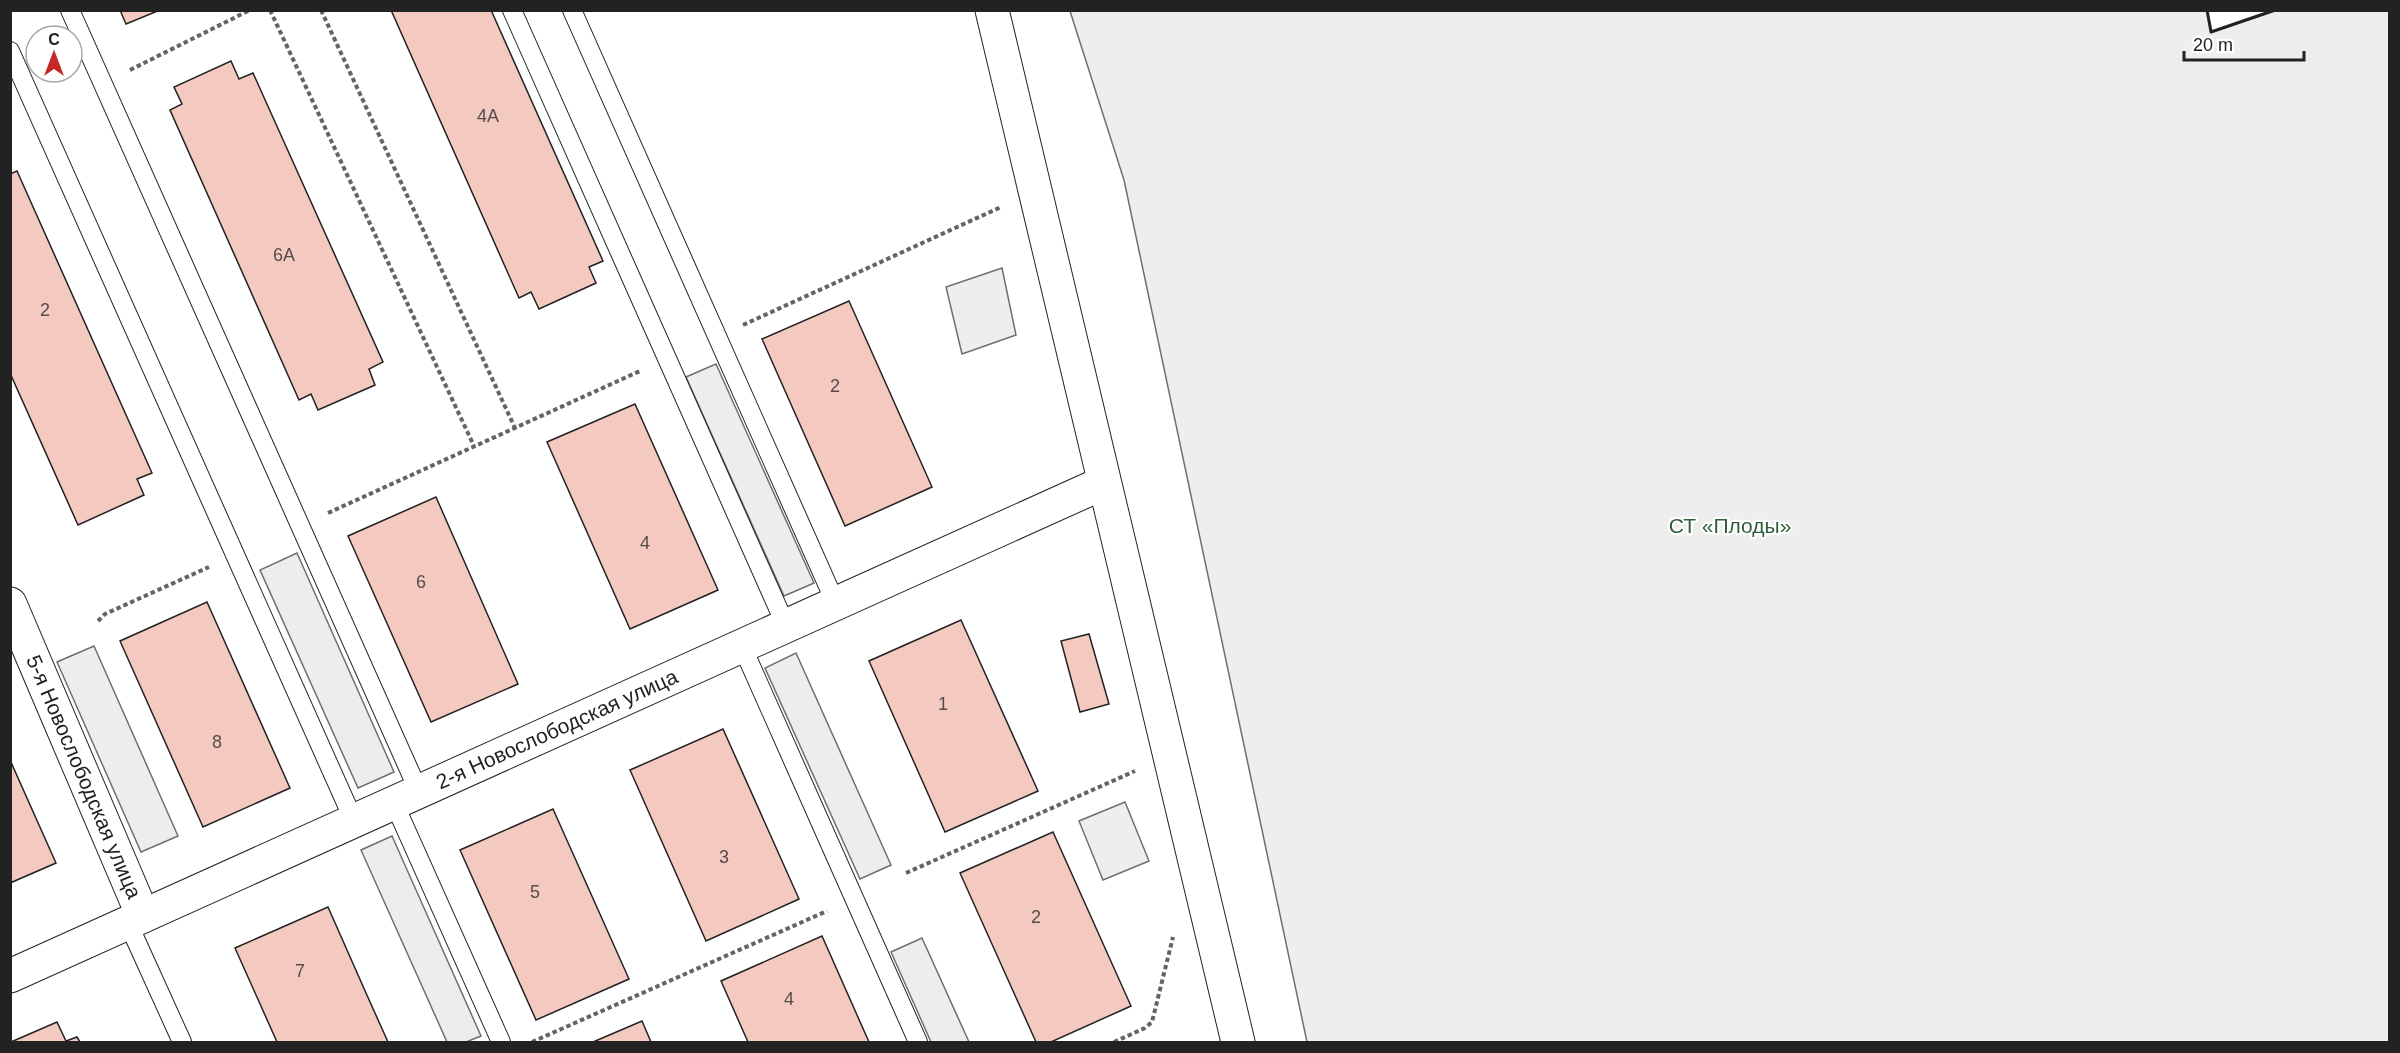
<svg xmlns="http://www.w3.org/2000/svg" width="2400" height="1053" viewBox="0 0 2400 1053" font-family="Helvetica,sans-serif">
	<rect width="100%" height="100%" fill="#fff"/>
	<g fill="#eee" stroke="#6f6f6f" stroke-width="1.5">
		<polygon points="2207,11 2212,32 2275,11 2389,11 2389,1042 1307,1042 1124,180 1070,11"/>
		<polygon points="1002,268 1016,335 962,354 946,287"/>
		<polygon points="1125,802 1149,861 1103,880 1079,821"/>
	</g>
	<g fill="#ededed" stroke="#6f6f6f" stroke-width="1.5">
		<polygon points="716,364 814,583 784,596 686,377"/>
		<polygon points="297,553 394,772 358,788 260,570"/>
		<polygon points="94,646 178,836 141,852 57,662"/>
		<polygon points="796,653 891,865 860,879 765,668"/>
		<polygon points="392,836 481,1036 466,1042 447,1042 361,850"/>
		<polygon points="922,938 969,1042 931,1042 891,952"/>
	</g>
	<g fill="#f3c9c0" stroke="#222" stroke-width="1.5">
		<polygon points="120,10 160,10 126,24"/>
		<polygon points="391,10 491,10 603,261 589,267 596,283 539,309 531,292 519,298"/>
		<polygon points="231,61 239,79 253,73 383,362 369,369 375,385 318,410 311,394 299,400 170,110 182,104 174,87"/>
		<polygon points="17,171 152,473 137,479 144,495 78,525 10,373 10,174"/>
		<polygon points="849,301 932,487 845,526 762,339"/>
		<polygon points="635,404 718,590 630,629 547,442"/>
		<polygon points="436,497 518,684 431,722 348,536"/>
		<polygon points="207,602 290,788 203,827 120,641"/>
		<polygon points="961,620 1038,791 945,832 869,661"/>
		<polygon points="1089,634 1109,704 1080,712 1061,641"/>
		<polygon points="723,729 799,899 706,941 630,770"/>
		<polygon points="10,760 56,863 10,883"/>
		<polygon points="553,809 629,979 536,1020 460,850"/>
		<polygon points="1053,832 1131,1006 1051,1042 1036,1042 960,873"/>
		<polygon points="328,907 366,993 388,1042 277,1042 235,948"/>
		<polygon points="822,936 869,1042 748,1042 721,981"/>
		<polygon points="642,1021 651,1042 593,1042"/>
		<polygon points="57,1022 66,1041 77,1037 80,1042 11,1042"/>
	</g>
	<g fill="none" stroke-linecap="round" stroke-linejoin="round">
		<defs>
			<g id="lane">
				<polyline points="70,10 419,792"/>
				<polyline points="512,10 786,626"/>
				<polyline points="572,10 836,604"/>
				<polyline points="10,51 354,821"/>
				<polyline points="742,646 918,1042"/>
				<polyline points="394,803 501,1042"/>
				<polyline points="128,923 182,1042"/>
			</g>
			<g id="street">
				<polyline points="992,10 1238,1042"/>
				<path id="s1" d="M10,604L143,916"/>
				<path id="s2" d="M10,976L1103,483"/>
			</g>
		</defs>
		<use href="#lane" stroke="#222" stroke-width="20"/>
		<use href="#street" stroke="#222" stroke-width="35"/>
		<g stroke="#646464" stroke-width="4" stroke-dasharray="4.5 3" stroke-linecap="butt">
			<polyline points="270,10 474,446"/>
			<polyline points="321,10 515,428"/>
			<polyline points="130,70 250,10"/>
			<polyline points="743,325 1001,207"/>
			<polyline points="328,513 640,371"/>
			<polyline points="98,621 105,614 209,567"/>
			<polyline points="906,873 1135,771"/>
			<polyline points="532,1042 827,911"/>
			<polyline points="1114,1042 1145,1028 1152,1022 1173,937"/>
		</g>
		<use href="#lane" stroke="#fff" stroke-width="18"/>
		<use href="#street" stroke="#fff" stroke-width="33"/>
		<polyline stroke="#222" stroke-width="3" points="2207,10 2211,32 2275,10"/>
	</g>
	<g text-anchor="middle" stroke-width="4.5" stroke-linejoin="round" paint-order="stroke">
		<g font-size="18" fill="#564c4a">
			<text x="488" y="122">4А</text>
			<text x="284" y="261">6А</text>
			<text x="45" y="316">2</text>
			<text x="835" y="392">2</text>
			<text x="645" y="549">4</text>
			<text x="421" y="588">6</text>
			<text x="943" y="710">1</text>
			<text x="217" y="748">8</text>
			<text x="724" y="863">3</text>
			<text x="535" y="898">5</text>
			<text x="1036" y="923">2</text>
			<text x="300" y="977">7</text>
			<text x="789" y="1005">4</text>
		</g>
		<g font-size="21" fill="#2f5e38" stroke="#fff">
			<text x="1730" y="533">СТ «Плоды»</text>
		</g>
		<g font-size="21" fill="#222" stroke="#fff">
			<text dy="7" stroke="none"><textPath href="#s2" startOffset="600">2-я Новослободская улица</textPath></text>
			<text dy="7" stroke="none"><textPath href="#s1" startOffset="188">5-я Новослободская улица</textPath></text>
		</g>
	</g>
	<rect width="2400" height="1053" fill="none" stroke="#222222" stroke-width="24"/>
	<g transform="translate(54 54)"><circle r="28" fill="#ffffff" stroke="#a7a7a7" stroke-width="1.5"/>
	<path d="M0-4.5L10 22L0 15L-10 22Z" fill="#c62828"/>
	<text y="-9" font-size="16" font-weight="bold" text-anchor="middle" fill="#222222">С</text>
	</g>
	<path d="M2184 51v9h120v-9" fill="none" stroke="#222222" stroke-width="3"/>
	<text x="2193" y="51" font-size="18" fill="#222222" stroke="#ffffff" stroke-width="4.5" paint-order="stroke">20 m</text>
</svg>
